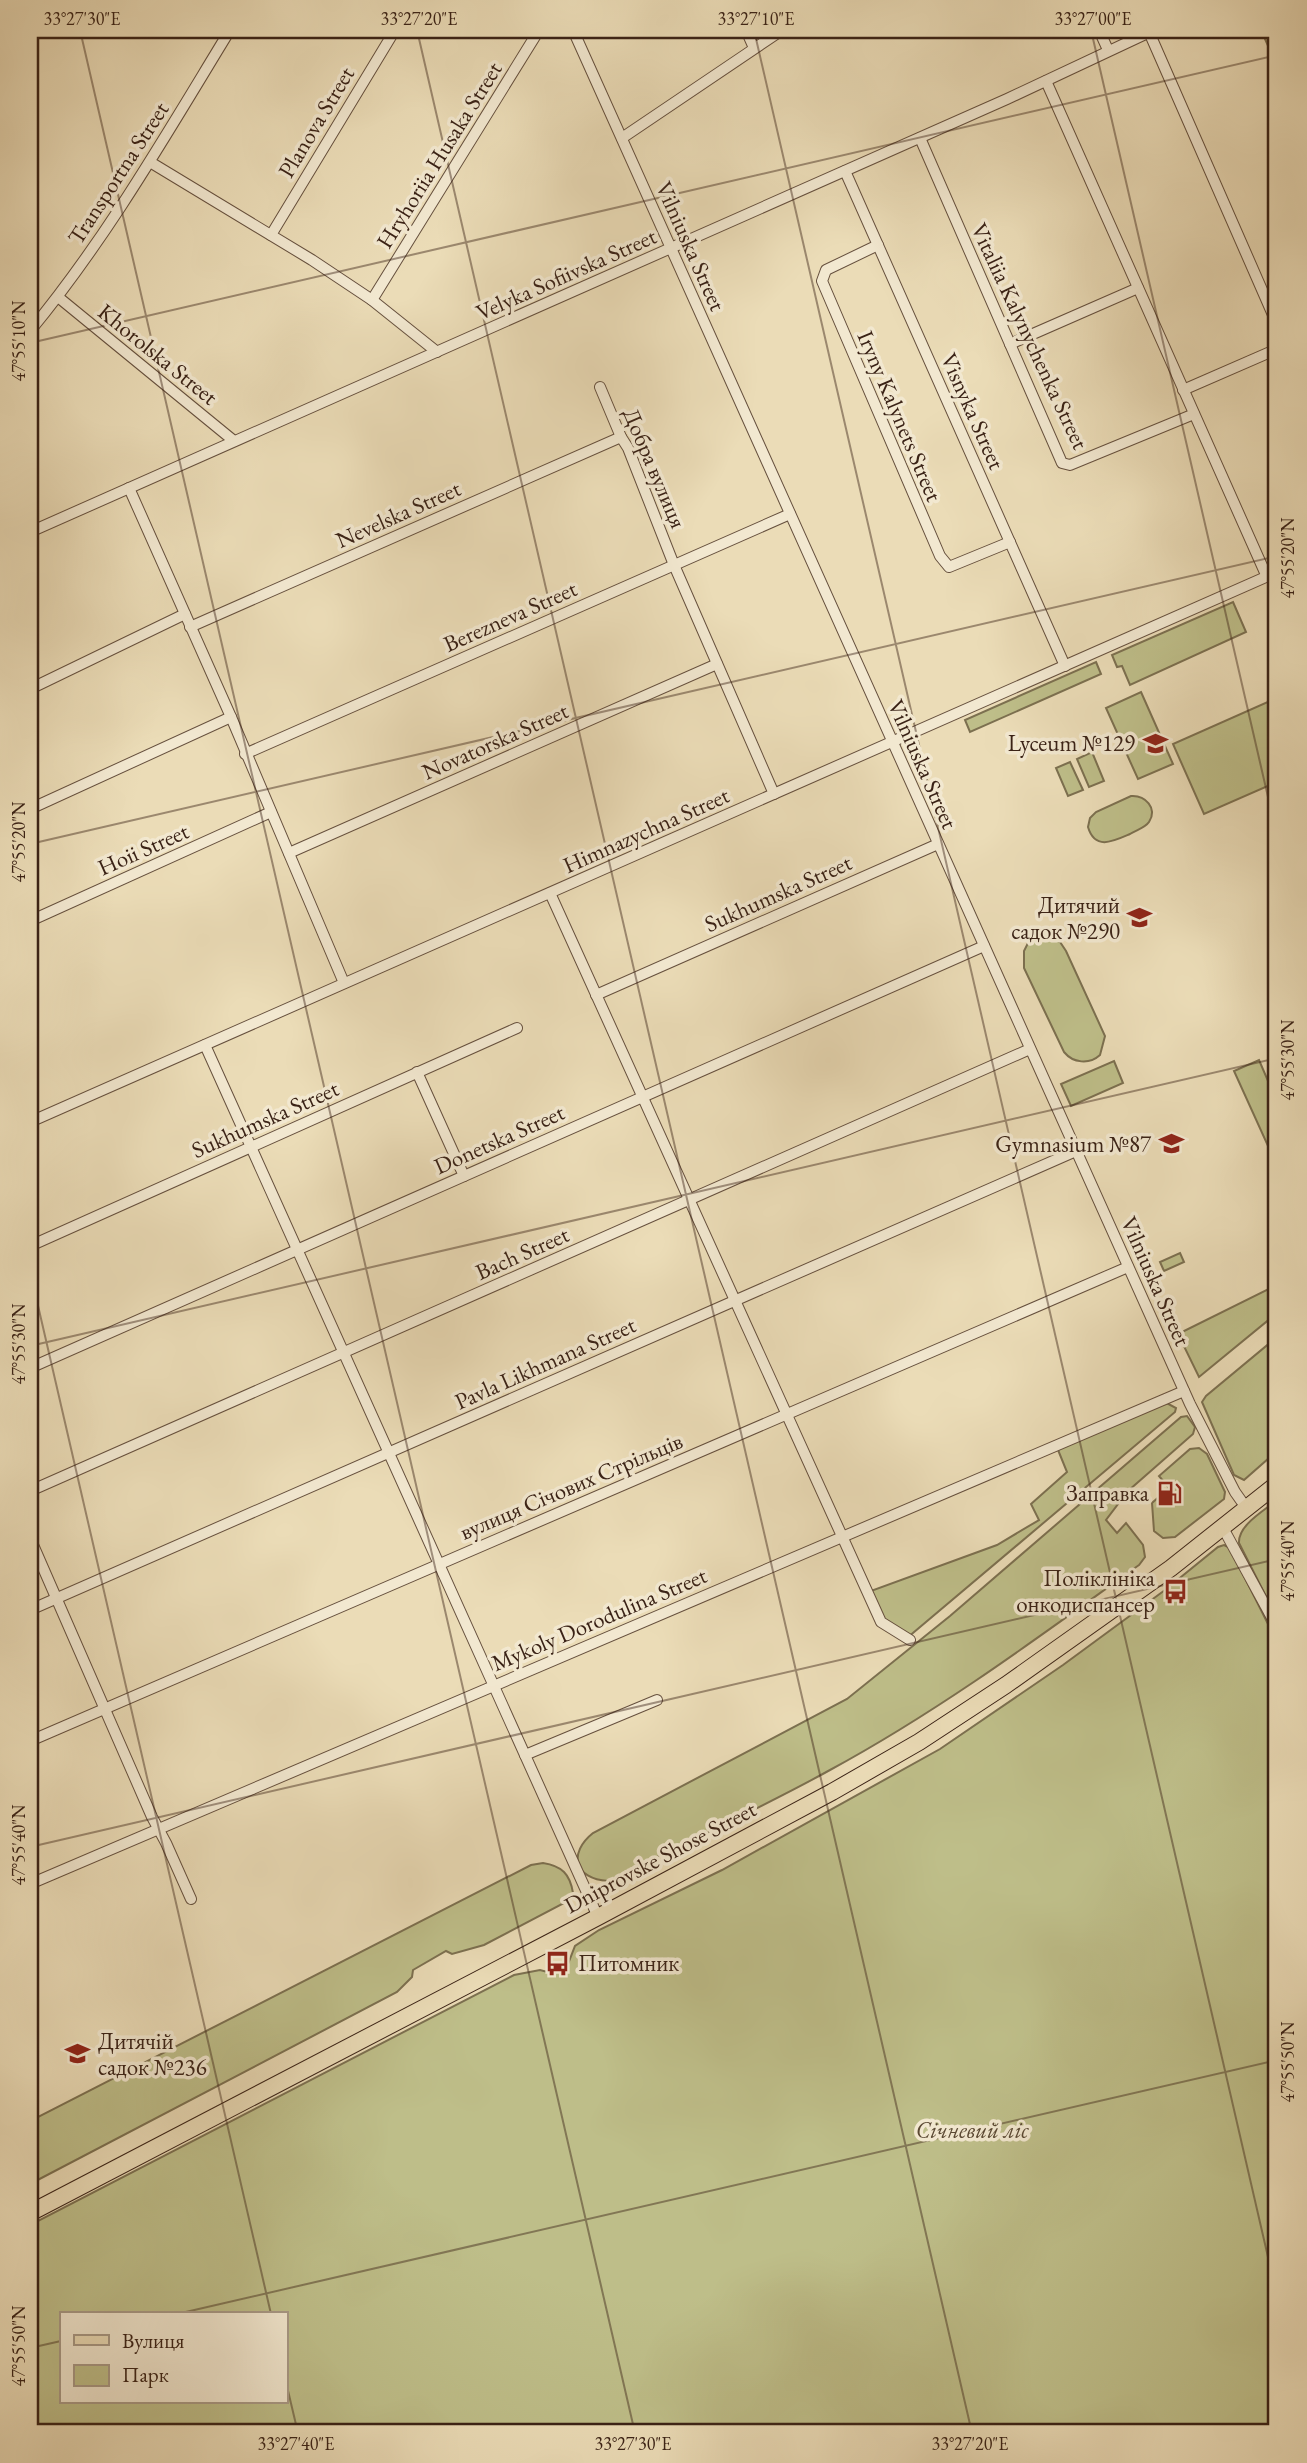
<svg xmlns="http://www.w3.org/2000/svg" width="1307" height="2463" viewBox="0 0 1307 2463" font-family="'EB Garamond',serif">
	<rect width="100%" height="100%" fill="#ebdcb7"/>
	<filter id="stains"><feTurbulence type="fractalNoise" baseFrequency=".00286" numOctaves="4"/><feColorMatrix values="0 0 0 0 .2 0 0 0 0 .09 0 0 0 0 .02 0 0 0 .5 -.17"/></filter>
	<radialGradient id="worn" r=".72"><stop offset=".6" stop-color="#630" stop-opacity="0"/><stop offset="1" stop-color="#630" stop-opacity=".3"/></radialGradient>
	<g fill="#bebe89" stroke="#7c7050" stroke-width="2" fill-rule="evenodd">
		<polygon points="1261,30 1277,30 1277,66"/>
		<polygon points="1233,602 1246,632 1130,685 1122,666 1117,667 1112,655"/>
		<polygon points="1096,662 1101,674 970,732 965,720"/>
		<polygon points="1141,692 1173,764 1138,779 1106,708"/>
		<polygon points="1277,698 1277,782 1204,814 1173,744"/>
		<polygon points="1092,752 1104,781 1089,787 1077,759"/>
		<polygon points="1070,762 1083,790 1068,796 1056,768"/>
		<path d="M1131,796C1145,795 1158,808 1149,822C1145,828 1136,830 1130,834C1114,841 1095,851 1088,827L1090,818L1096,812Z"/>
		<path d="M1047,934L1060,942L1066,951L1105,1036L1100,1055C1089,1065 1073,1063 1064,1052L1024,968V951L1030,939Z"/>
		<polygon points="1259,1060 1277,1102 1277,1142 1268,1146 1234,1071"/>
		<polygon points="1114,1061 1123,1083 1071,1106 1061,1084"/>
		<polygon points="1180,1253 1184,1262 1164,1271 1160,1262"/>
		<polygon points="1277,1285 1277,1313 1199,1377 1178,1334"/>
		<polygon points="1277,1337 1277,1451 1244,1480 1234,1475 1202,1402 1206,1396"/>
		<polygon points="1161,1400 1176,1408 1175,1412 907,1638 881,1622 868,1592 997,1545 1039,1520 1031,1504 1067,1472 1056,1445"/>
		<path d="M1187,1416L1195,1427L1193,1434L1128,1491L1106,1520L1117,1533L1126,1523L1143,1545L1145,1557L1139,1565C1039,1637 939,1711 830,1770C758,1810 682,1844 608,1881C574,1879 568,1853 593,1833L847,1699L950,1616L1181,1417Z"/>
		<polygon points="1199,1448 1207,1454 1225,1492 1224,1499 1175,1537 1163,1538 1154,1531 1152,1503 1169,1488 1159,1476 1190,1449"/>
		<path d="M1277,1500V1618L1239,1543C1238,1525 1264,1511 1277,1500Z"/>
		<path d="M1224,1545L1230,1548L1277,1642V2433H30V2225L514,1975L540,1970L551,1973L568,1964L575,1946L599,1930L722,1870L940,1749L1063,1665L1165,1590L1218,1547ZM61,2314H285V2402H61Z"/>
		<path d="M543,1863C562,1866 570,1874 573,1893L566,1902L484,1945L452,1954L446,1951L413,1970L412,1977L397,1992L30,2184V2121L531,1865Z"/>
	</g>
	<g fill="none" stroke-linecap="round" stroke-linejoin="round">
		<defs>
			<g id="minor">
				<polyline points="573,30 1190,1404 1235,1492 1247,1509"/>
				<polyline points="746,30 754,48"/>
				<polyline points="1099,30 1108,50"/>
				<polyline points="1149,32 1277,324"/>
				<polyline points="1046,81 1267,577"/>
				<polyline points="622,138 782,30"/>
				<polyline points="920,138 1062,463 1070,465 1194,414"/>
				<polyline points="150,162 312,260 372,300 437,352"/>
				<polyline points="845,171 1065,666"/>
				<polyline points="271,235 395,30"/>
				<polyline points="878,245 826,270 822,281 940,556 949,567 1010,542"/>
				<polyline points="58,297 234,441"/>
				<polyline points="372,300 539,30"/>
				<path d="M30,331C107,238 167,133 230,30"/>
				<polyline points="1010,344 1138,288"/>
				<polyline points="600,387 621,437 628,448 674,565 774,794"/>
				<polyline points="1183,390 1277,349"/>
				<polyline points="129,488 231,717 344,983"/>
				<polyline points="30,532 1007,99 1154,30"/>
				<polyline points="190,627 621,437"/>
				<polyline points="30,689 185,614"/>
				<polyline points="245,754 790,514"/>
				<polyline points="30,809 231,717"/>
				<polyline points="289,853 717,664"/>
				<polyline points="550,893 881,1622 910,1640"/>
				<polyline points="30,921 271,812"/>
				<polyline points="596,995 938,844"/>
				<polyline points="205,1045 598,1917"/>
				<polyline points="417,1072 464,1176"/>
				<polyline points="30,1122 1277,572"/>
				<polyline points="30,1246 517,1028"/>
				<polyline points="30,1368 984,946"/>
				<polyline points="30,1491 1030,1049"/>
				<polyline points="1223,1528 1277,1627"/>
				<polyline points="30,1538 152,1817 166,1843 191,1899"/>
				<polyline points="30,1610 1076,1151"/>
				<polyline points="30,1741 1128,1267"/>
				<polyline points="525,1755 657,1700"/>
				<polyline points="30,1884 1184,1391"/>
			</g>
			<polyline id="primary" points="30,2213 598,1917 832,1792 919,1742 1006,1685 1171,1568 1277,1484"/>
		</defs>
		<use href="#minor" stroke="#66503e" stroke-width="12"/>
		<use href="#primary" stroke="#3a2216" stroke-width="18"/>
		<use href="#minor" stroke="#f2e8d0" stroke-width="10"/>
		<use href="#primary" stroke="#ebdcb7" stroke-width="16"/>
	</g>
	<path fill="none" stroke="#3a2216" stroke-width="2" stroke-opacity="0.45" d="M80,30L635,2433M417,30L972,2433M754,30L1277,2296M1091,30L1277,836M30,343L1277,55M30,844L1277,556M30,1271L271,2314M30,1346L1277,1058M30,1847L1277,1559M177,2314L1277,2060M30,2348L61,2341M285,2378L298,2433"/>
	<defs>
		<symbol id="school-bare" viewBox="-9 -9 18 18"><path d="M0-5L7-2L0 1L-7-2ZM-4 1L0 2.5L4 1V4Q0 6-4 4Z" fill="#8f2418" stroke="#f2e8d0" stroke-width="2.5" paint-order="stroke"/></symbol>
		<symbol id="fuel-bare" viewBox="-9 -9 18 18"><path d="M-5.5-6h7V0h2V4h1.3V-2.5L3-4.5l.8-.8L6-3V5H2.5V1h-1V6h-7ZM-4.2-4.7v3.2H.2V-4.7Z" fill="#8f2418" stroke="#f2e8d0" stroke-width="2.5" paint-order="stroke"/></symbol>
		<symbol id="bus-bare" viewBox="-9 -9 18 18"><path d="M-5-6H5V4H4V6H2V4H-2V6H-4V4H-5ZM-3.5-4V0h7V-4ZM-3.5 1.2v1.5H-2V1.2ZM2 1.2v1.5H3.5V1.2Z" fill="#8f2418" stroke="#f2e8d0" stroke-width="2.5" paint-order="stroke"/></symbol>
	</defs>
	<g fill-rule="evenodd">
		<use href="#school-bare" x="1138" y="726" width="35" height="35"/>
		<use href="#school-bare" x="1122" y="900" width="35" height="35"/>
		<use href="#school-bare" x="1154" y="1126" width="35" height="35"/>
		<use href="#fuel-bare" x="1152" y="1476" width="35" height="35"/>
		<use href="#bus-bare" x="1158" y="1574" width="35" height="35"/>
		<use href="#bus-bare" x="540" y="1946" width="35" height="35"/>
		<use href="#school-bare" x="60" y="2036" width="35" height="35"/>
	</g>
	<g text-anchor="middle" stroke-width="7" stroke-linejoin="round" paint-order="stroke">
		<g font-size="23" fill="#3a2216" stroke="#f2e8d0">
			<text transform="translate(316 122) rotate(-59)" y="8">Planova Street</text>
			<text transform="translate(439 155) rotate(-58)" y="8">Hryhoriia Husaka Street</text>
			<text transform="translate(118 173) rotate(-57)" y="8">Transportna Street</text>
			<text transform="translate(691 246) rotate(66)" y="8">Vilniuska Street</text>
			<text transform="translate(566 274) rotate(-24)" y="8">Velyka Sofiivska Street</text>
			<text transform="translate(1030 336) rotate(65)" y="8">Vitaliia Kalynychenka Street</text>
			<text transform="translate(158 354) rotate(39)" y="8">Khorolska Street</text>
			<text transform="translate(973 411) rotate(66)" y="8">Visnyka Street</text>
			<text transform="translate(900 416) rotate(67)" y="8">Iryny Kalynets Street</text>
			<text transform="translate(655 468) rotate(67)" y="8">Добра вулиця</text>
			<text transform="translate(398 514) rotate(-24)" y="8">Nevelska Street</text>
			<text transform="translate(510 616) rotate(-24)" y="8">Berezneva Street</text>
			<text transform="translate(495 741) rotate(-24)" y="8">Novatorska Street</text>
			<text transform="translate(923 764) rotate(66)" y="8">Vilniuska Street</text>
			<text transform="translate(646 830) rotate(-24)" y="8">Himnazychna Street</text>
			<text transform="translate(143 849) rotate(-24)" y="8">Hoii Street</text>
			<text transform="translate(778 893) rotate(-24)" y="8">Sukhumska Street</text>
			<text transform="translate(265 1119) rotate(-24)" y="8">Sukhumska Street</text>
			<text transform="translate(499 1139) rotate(-24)" y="8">Donetska Street</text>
			<text transform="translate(522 1253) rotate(-24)" y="8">Bach Street</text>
			<text transform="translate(1156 1281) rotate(66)" y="8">Vilniuska Street</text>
			<text transform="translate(545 1363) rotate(-24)" y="8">Pavla Likhmana Street</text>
			<text transform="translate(571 1486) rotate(-23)" y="8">вулиця Січових Стрільців</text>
			<text transform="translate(599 1619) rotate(-23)" y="8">Mykoly Dorodulina Street</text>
			<text transform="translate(660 1857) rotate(-28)" y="8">Dniprovske Shose Street</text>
		</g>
		<g font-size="23" fill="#3a2216" stroke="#f2e8d0" text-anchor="end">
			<text x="1135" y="751">Lyceum №129</text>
			<text x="1120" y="913">Дитячий<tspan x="1120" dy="26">садок №290</tspan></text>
			<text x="1151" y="1152">Gymnasium №87</text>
			<text x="1149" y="1501">Заправка</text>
			<text x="1155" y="1586">Поліклініка<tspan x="1155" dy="26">онкодиспансер</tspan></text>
			<text x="578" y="1971" text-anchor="start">Питомник</text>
			<text x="98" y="2049" text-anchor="start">Дитячій<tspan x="98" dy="26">садок №236</tspan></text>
		</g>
		<g font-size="23" font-style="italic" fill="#5b4933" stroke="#f2e8d0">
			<text x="972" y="2138">Січневий ліс</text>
		</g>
	</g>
	<rect width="1307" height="2463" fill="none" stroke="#ebdcb7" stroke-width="77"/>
	<rect x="60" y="2312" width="228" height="91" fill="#f2e8d0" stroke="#a89986" stroke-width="2"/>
	<rect x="74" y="2335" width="35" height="10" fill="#ebdcb7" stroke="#a89986" stroke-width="2"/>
	<text x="122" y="2348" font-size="21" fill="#3a2216">Вулиця</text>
	<rect x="74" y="2365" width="35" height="21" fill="#bebe89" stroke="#a89986" stroke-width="2"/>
	<text x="122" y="2382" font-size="21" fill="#3a2216">Парк</text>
	<rect x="38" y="38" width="1230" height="2386" fill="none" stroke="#3a2216" stroke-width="2.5"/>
	<g font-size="18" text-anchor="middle" fill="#3a2216">
		<text x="82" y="25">33°27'30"E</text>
		<text x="419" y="25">33°27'20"E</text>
		<text x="756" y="25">33°27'10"E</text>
		<text x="1093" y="25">33°27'00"E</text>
		<text transform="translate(19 341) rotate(-90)" y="6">47°55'10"N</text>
		<text transform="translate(1288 558) rotate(-90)" y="6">47°55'20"N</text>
		<text transform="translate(19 842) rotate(-90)" y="6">47°55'20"N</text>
		<text transform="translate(1288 1060) rotate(-90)" y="6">47°55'30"N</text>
		<text transform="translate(19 1344) rotate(-90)" y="6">47°55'30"N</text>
		<text transform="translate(1288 1561) rotate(-90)" y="6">47°55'40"N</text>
		<text transform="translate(19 1845) rotate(-90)" y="6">47°55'40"N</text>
		<text transform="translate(1288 2062) rotate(-90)" y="6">47°55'50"N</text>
		<text transform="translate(19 2346) rotate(-90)" y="6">47°55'50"N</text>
		<text x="296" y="2450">33°27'40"E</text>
		<text x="633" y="2450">33°27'30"E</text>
		<text x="970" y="2450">33°27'20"E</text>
	</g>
	<rect width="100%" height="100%" filter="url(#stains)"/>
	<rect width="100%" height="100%" fill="url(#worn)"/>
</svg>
